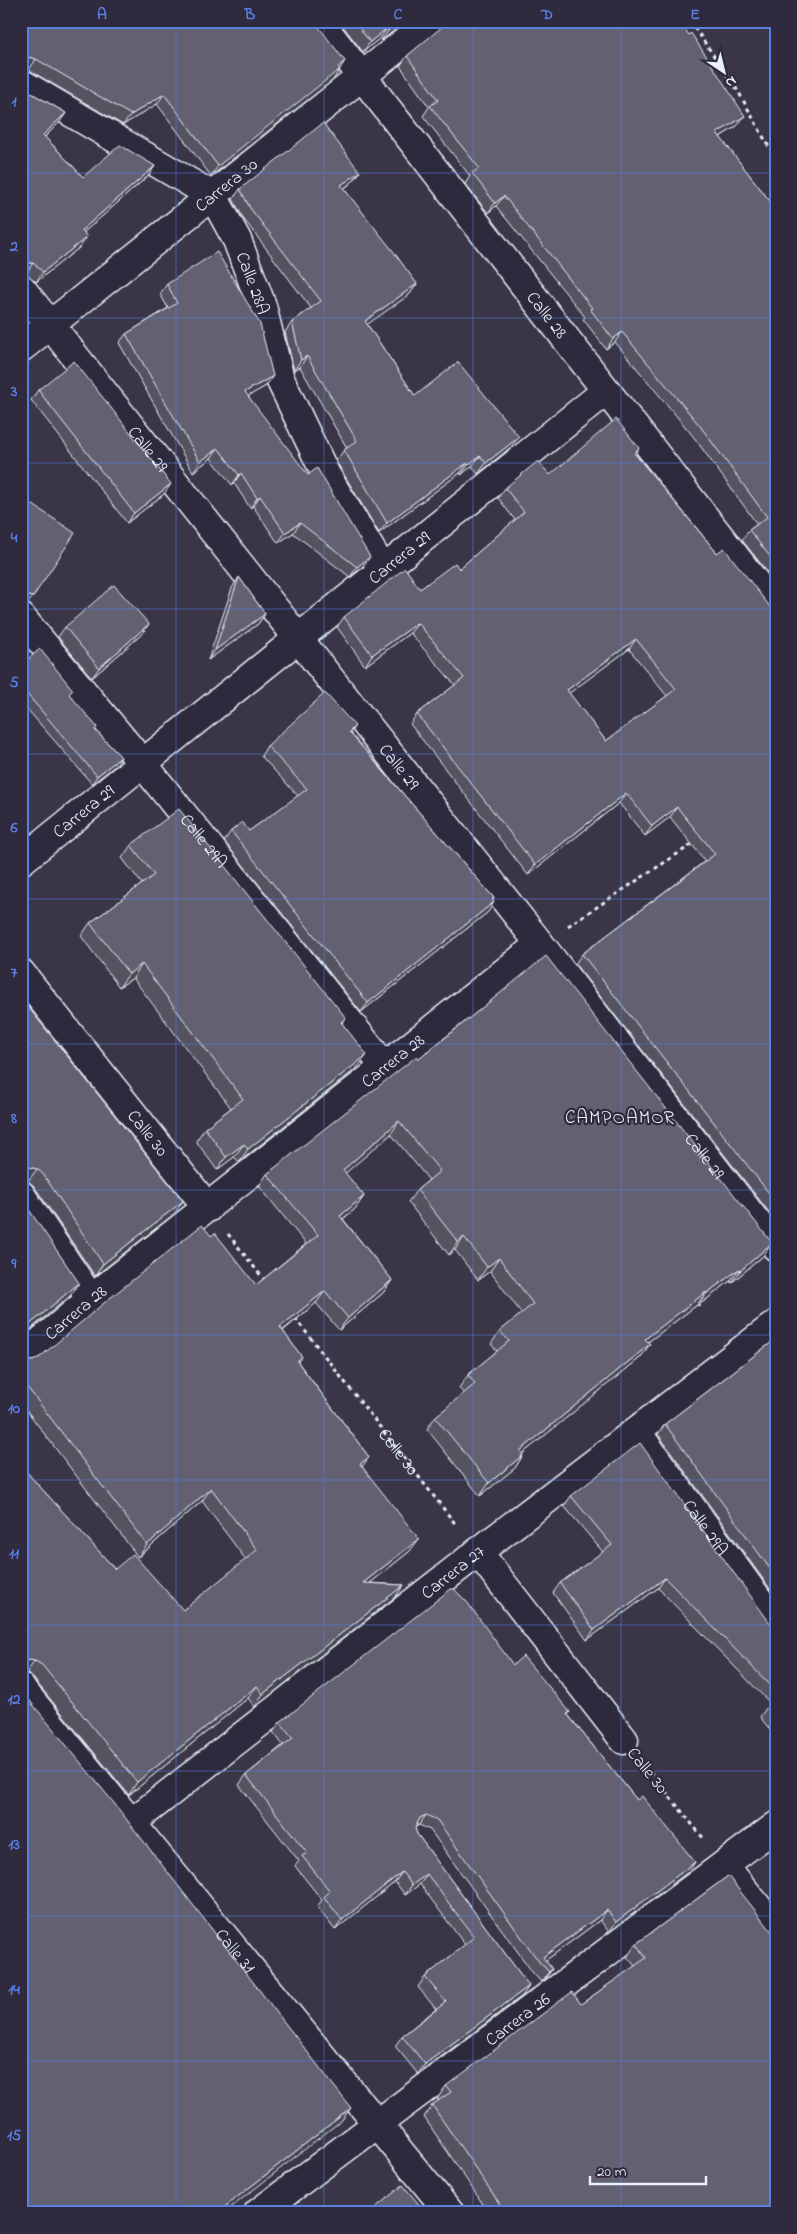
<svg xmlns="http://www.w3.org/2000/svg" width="797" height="2234" viewBox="0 0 797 2234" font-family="'Indie Flower',sans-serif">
	<rect width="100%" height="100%" fill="#3a3648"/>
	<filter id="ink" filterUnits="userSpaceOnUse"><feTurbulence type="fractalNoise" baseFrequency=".02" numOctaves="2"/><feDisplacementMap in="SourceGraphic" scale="10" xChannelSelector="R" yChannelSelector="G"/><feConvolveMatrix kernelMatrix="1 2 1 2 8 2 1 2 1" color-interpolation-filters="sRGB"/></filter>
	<g filter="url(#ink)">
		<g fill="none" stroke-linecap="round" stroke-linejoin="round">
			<defs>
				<g id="minor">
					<path id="s2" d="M319,21L776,609"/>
					<path id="s3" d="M21,83L213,196L237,240L262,306L280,379L326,475L383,570"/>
					<path id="s4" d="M21,348L431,21"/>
					<path id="s5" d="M21,617L143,764L385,1067"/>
					<path id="s6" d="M21,861L606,391"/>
					<path id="s7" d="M21,973L208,1208"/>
					<polyline points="21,1195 91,1299"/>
					<path id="s8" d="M636,1431L776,1624"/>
					<polyline points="478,1552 624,1740"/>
					<path id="s9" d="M21,1688L450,2213"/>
					<path id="s10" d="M131,1823L478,1552L776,1324"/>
					<polyline points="724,1865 776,1930"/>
				</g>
				<g id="tertiary">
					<path id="s11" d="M21,288L540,944L776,1247"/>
					<path id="s12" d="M21,1358L91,1299L540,944"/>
					<path id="s13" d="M258,2213L776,1826"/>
				</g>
			</defs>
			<use href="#minor" stroke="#e8f1f8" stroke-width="31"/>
			<use href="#tertiary" stroke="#e8f1f8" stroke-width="31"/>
			<g stroke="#e8f1f8" stroke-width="3" stroke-dasharray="4 4" stroke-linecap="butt">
				<polyline points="690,21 738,91 769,147 776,154"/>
				<polyline points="568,926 694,843"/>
				<polyline points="228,1234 266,1282"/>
				<path id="s1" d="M295,1318L457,1526"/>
				<polyline points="645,1766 704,1839"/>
			</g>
			<use href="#minor" stroke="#2f2a3d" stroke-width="28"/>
			<use href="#tertiary" stroke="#2f2a3d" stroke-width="28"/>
		</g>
		<g fill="#555361" stroke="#e8f1f8" fill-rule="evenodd">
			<polygon points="21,21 339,69 340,69 333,80 211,176 157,104 123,125 29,70"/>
			<polygon points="339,21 406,21 381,41 380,38 363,52"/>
			<polygon points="446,21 679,21 737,126 720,137 776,209 776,583 742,540 749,530 757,524 693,436 615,342 606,349 583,319 585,317 496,206 488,213 465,184 470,176 423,116 429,107 400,66 407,56 446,25"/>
			<polygon points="765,21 776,21 776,35"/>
			<polygon points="21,87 66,113 59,123 45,137 83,177 155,166 148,176 84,232 80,247 36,282 26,273"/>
			<polygon points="360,172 352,182 344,189 417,284 409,295 367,324 415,396 511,447 478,474 472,466 461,475 460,473 379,533 336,461 344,450 347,448 300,367 294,370 285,332 292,322 311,308 243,218 233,199 240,189"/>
			<polygon points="167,284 266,386 248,396 363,566 350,577 293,533 278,543 253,506 250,508 234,483 232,485 211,458 193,472 119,343 126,334 168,308 160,294"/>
			<polygon points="38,390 164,494 127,523 31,400"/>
			<path d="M639,448L636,454L717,553L771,608L776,612V1221L575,964L582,954L705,861L670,817L645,836L619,803L528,875L410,724L417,714L455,685L410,633L365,666L337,627L344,617L420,589L459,569L515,520L498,498L505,488ZM629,649L667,696L606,741L569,693Z"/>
			<polygon points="239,577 265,614 258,624 208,660 232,588"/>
			<polygon points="65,627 142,634 92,678 58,637"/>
			<polygon points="21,665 70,695 95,730 121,757 116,765 92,784 21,702"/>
			<polygon points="355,726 350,733 494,898 488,912 361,1012 224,841 231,831 249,831 298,796 261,756 267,746"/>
			<polygon points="131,845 346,1018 342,1023 357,1068 239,1162 234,1157 217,1170 196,1141 205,1128 231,1108 133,978 119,987 81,936 90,923 142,884 122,858"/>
			<polygon points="21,998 174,1214 95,1276 34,1186 28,1181"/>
			<polygon points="419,1059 763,1256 731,1283 730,1281 698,1306 697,1305 648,1342 641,1357 522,1454 523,1455 515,1468 480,1496 427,1429 435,1417 464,1394 459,1388 468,1375 497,1351 491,1344 500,1331 522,1314 490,1271 478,1280 455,1250 449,1255 408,1202 417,1190 429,1180 391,1134 345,1173 364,1196 355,1209 343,1219 392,1280 383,1293 339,1330 316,1303 283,1331 302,1357 298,1362 369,1457 362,1466 410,1551 370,1583 404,1585 395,1597 255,1707 248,1698 129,1795 33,1678 26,1673 21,1673 21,1466 115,1569 183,1610 246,1560 202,1501 138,1557 21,1403 21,1358 24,1360 33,1361 40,1357 211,1236 256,1285 306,1244 259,1186 267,1174"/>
			<polygon points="776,1339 776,1597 658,1434 665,1424"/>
			<polygon points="571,1496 770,1623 776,1627 776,1737 760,1717 767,1707 771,1704 658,1588 587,1640 553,1593 560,1583 603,1552 564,1506"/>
			<polygon points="513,1665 570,1712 568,1715 637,1800 695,1862 688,1872 609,1932 600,1920 545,1961 552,1969 545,1979 541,1982 533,1973 430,1830 419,1825 416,1827 415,1828 417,1834 529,1986 522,1996 418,2074 395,2046 402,2036 436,2009 418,1987 425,1977 465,1945 420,1884 405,1895 395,1882 335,1930 317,1907 322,1900 295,1866 299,1861 239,1785 246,1775 283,1745 273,1732 280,1722"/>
			<polygon points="728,1876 776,2213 489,2213 424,2117 432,2105 439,2100 437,2099 446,2086 581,2004 635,1966 627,1957 636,1944"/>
		</g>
		<g fill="#45444f" stroke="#e8f1f8">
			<polygon points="400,21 406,21 381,41 388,31"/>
			<polygon points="387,28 380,38 363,52 370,42"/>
			<polygon points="28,57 36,59 29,70 21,68 21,59"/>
			<polygon points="345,61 333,80 211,176 218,166"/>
			<polygon points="164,94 157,104 123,125 131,115"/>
			<polygon points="66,113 59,123 36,145 43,135"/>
			<polygon points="745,116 737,126 710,143 717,133"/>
			<polygon points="155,166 148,176 75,240 82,230"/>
			<polygon points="360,172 352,182 334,196 341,185"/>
			<polygon points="504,196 496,206 488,213 495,203"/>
			<polygon points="87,237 80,247 36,282 43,272"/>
			<polygon points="25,263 33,263 26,273 21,273 21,264"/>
			<polygon points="417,284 409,295 358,331 365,321"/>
			<polygon points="622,332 615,342 606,349 613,339"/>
			<polygon points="307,356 300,367 294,370 301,360"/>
			<polygon points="273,376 266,386 238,402 245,392"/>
			<polygon points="519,437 511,447 478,474 486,463"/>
			<polygon points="218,448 211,458 193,472 200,462"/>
			<polygon points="480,456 472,466 461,475 468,465"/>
			<polygon points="467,463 460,473 379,533 387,523"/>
			<polygon points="241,473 234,483 232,485 239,475"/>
			<polygon points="171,484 164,494 127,523 134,513"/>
			<polygon points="260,496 253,506 250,508 257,498"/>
			<polygon points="300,523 293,533 278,543 285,533"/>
			<polygon points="370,557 363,566 350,577 357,567"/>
			<polygon points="22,595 33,597 28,603 21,602 21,596"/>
			<polygon points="265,614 258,624 208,660 215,650"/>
			<polygon points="418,623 410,633 365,666 372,655"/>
			<polygon points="149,624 142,634 92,678 99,668"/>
			<polygon points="636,639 629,649 560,700 567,690"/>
			<polygon points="121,757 116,765 92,784 97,776"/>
			<polygon points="626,793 619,803 528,875 535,865"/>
			<polygon points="677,807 670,817 645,836 652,826"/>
			<polygon points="494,902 488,912 361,1012 368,1003"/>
			<polygon points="142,964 133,978 119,987 129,974"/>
			<polygon points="367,1055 357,1068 239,1162 248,1149"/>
			<polygon points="399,1121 391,1134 334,1183 343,1170"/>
			<polygon points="244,1144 234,1157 217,1170 226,1157"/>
			<polygon points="29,1167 37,1169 28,1181 21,1180 21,1170"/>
			<polygon points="364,1196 355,1209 331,1228 340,1216"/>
			<polygon points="183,1201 174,1214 95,1276 103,1264"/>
			<polygon points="464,1237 455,1250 449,1255 458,1242"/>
			<polygon points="772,1243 763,1256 731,1283 740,1271"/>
			<polygon points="499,1258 490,1271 478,1280 487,1267"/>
			<polygon points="739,1269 730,1281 698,1306 707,1293"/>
			<polygon points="392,1280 383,1293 339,1330 348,1318"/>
			<polygon points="79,1283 70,1296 21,1337 21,1332"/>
			<polygon points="325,1291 316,1303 271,1340 280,1327"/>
			<polygon points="706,1292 697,1305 636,1351 645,1339"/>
			<polygon points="650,1344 641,1357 511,1463 520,1451"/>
			<polygon points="523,1455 515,1468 480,1496 489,1483"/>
			<polygon points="369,1457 360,1470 360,1464"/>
			<polygon points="211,1488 202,1501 138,1557 147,1545"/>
			<polygon points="419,1539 410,1551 354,1596 363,1583"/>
			<polygon points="665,1578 658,1588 587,1640 594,1630"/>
			<polygon points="404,1585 395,1597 255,1707 263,1694"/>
			<polygon points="27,1660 35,1661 26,1673 21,1673 21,1663"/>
			<polygon points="257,1686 248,1698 129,1795 137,1782"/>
			<polygon points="426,1815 419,1825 413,1828 420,1818"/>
			<polygon points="695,1862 688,1872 609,1932 616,1922"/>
			<polygon points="402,1872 395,1882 335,1930 342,1920"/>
			<polygon points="427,1874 420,1884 405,1895 412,1885"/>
			<polygon points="607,1910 600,1920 541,1964 543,1957"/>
			<polygon points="552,1969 545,1979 541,1982 549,1972"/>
			<polygon points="529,1986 522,1996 418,2074 425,2064"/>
			<polygon points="351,2108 342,2120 224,2213 217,2213"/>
		</g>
		<g fill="#636171" stroke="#e8f1f8" fill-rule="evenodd">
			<polygon points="21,21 314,21 345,61 338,67 340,69 218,166 164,94 131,115 36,59 28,57 21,59"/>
			<polygon points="354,21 400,21 388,31 387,28 370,42"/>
			<polygon points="449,21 679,21 689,35 691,33 745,116 717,133 776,209 776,564 749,530 767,517 700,426 622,332 613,339 590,309 592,308 504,196 495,203 472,173 479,168 430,106 438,100 407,56"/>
			<polygon points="21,87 66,113 43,135 83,177 120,145 155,166 82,230 87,237 43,272 33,263 25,263 21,264"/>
			<polygon points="323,123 360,172 341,185 393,251 417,284 365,321 415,396 458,362 519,437 486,463 480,456 468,465 467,463 387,523 344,450 357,441 307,356 301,360 292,322 321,301 250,208 240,189"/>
			<polygon points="217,252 260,324 273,376 245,392 308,475 317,468 370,557 357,567 300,523 285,533 260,496 257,498 241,473 239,475 218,448 200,462 126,334 177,303 167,284"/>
			<polygon points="74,361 171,484 134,513 38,390"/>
			<path d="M616,419L639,448L634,453L717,553L724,548L771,608L776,612V1202L582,954L715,854L677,807L652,826L626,793L535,865L417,714L464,678L418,623L372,655L344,617L405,568L420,589L455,563L459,569L524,512L505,488L538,461L550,475ZM636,639L676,689L606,741L567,690Z"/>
			<polygon points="21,497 75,533 33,597 22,595 21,596"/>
			<polygon points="239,577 265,614 215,650"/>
			<polygon points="114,585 149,624 99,668 65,627"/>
			<polygon points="40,649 73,690 69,694 97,727 95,730 121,757 97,776 21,687 21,665"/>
			<polygon points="325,693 355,726 349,732 494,898 492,899 494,902 368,1003 231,831 242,822 249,831 307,789 267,746"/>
			<polygon points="179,809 346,1018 341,1022 367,1055 248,1149 244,1144 226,1157 205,1128 243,1099 142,964 129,974 90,923 154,875 131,845"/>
			<polygon points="546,956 772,1243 740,1271 739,1269 707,1293 706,1292 645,1339 650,1344 520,1451 523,1455 489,1483 435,1417 475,1384 468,1375 509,1341 500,1331 533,1304 499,1258 487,1267 464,1237 458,1242 417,1190 440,1171 399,1121 343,1170 364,1196 340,1216 392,1280 348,1318 325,1291 280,1327 302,1357 297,1361 369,1457 360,1464 419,1539 363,1583 404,1585 263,1694 257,1686 137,1782 42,1665 35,1661 27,1660 21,1663 21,1466 115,1569 133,1554 183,1610 257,1550 211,1488 147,1545 21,1379 21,1358 24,1360 33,1361 40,1357 110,1298 202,1225 211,1236 215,1233 256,1285 318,1235 267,1174 417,1056 419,1059"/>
			<polygon points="21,998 183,1201 103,1264 43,1174 37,1169 29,1167 21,1170"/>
			<polygon points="21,1198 79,1283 21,1332"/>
			<polygon points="776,1339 776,1577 665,1424"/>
			<polygon points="640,1443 770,1623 776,1627 776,1691 665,1578 594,1630 560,1583 612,1545 571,1496"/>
			<polygon points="451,1589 454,1589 467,1602 513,1665 523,1656 570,1712 567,1714 637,1800 642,1796 695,1862 616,1922 607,1910 543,1957 552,1969 549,1972 540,1963 437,1820 426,1815 420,1818 415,1828 417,1834 529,1986 425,2064 402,2036 446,2002 425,1977 474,1937 427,1874 412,1885 402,1872 342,1920 324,1897 330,1891 302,1856 307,1853 246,1775 293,1738 280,1722"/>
			<polygon points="21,1690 113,1802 351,2108 217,2213 21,2213"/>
			<polygon points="776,1701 776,1718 767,1707"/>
			<polygon points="728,1876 776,1937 776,2213 506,2213 432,2105 451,2092 446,2086 572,1992 581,2004 646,1958 636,1944"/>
			<polygon points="403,2185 426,2213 369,2213"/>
		</g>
	</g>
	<path fill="none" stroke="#5a7fe2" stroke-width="1" stroke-opacity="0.55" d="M176,21V2213M324,21V2213M473,21V2213M621,21V2213M21,173H776M21,318H776M21,463H776M21,609H776M21,754H776M21,899H776M21,1044H776M21,1190H776M21,1335H776M21,1480H776M21,1625H776M21,1771H776M21,1916H776M21,2061H776"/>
	<g text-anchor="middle" stroke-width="4.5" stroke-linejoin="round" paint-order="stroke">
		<g font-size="18" fill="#e8f1f8" stroke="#2f2a3d">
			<text dy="6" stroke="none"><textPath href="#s4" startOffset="262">Carrera 30</textPath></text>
			<text dy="6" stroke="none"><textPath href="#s3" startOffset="319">Calle 28A</textPath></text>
			<text dy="6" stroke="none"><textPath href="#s2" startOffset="372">Calle 28</textPath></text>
			<text dy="6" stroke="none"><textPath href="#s11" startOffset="205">Calle 29</textPath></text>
			<text dy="6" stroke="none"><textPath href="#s6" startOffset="485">Carrera 29</textPath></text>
			<text dy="6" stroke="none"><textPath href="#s11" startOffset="610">Calle 29</textPath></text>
			<text dy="6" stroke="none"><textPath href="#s6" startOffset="80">Carrera 29</textPath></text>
			<text dy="6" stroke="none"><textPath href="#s5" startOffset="289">Calle 29A</textPath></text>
			<text dy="6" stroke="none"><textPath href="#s12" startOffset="476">Carrera 28</textPath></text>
			<text dy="6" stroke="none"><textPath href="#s7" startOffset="204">Calle 30</textPath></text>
			<text dy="6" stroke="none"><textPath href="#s11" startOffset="1105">Calle 29</textPath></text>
			<text dy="6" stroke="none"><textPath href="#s12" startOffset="71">Carrera 28</textPath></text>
			<text dy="6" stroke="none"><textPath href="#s1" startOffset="169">Calle 30</textPath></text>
			<text dy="6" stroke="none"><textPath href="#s8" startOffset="119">Calle 29A</textPath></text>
			<text dy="6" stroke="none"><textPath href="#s10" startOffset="408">Carrera 27</textPath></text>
			<text transform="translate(648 1770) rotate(51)" y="6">Calle 30</text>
			<text dy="6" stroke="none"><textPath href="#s9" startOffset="339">Calle 31</textPath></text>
			<text dy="6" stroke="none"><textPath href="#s13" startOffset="324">Carrera 26</textPath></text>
		</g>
		<g font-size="19" letter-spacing="1" fill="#e8f1f8" stroke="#2f2a3d">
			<text x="620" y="1123">CAMPOAMOR</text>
		</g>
	</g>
	<rect width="797" height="2234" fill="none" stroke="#2f2a3d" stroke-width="55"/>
	<g transform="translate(724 72) rotate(145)" stroke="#2f2a3d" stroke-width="4" paint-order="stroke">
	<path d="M0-4L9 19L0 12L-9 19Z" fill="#e8f1f8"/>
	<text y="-8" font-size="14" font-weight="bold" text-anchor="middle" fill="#e8f1f8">N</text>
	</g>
	<path d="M590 2176v8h116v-8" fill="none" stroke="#e8f1f8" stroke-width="2.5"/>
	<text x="597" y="2176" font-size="15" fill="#e8f1f8" stroke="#2f2a3d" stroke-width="4" paint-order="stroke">20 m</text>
	<rect x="28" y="28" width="742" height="2178" fill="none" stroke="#5a7fe2" stroke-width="2"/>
	<g font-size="16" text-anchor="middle" font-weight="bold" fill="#5a7fe2">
		<text x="102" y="19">A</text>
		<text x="250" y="19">B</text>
		<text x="398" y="19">C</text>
		<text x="547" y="19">D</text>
		<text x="695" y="19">E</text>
		<text x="14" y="106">1</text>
		<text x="14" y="251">2</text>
		<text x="14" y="396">3</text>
		<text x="14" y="542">4</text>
		<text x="14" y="687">5</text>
		<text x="14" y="832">6</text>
		<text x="14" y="977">7</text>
		<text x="14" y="1123">8</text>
		<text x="14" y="1268">9</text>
		<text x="14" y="1413">10</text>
		<text x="14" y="1558">11</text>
		<text x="14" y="1704">12</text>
		<text x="14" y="1849">13</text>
		<text x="14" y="1994">14</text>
		<text x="14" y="2140">15</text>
	</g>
</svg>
